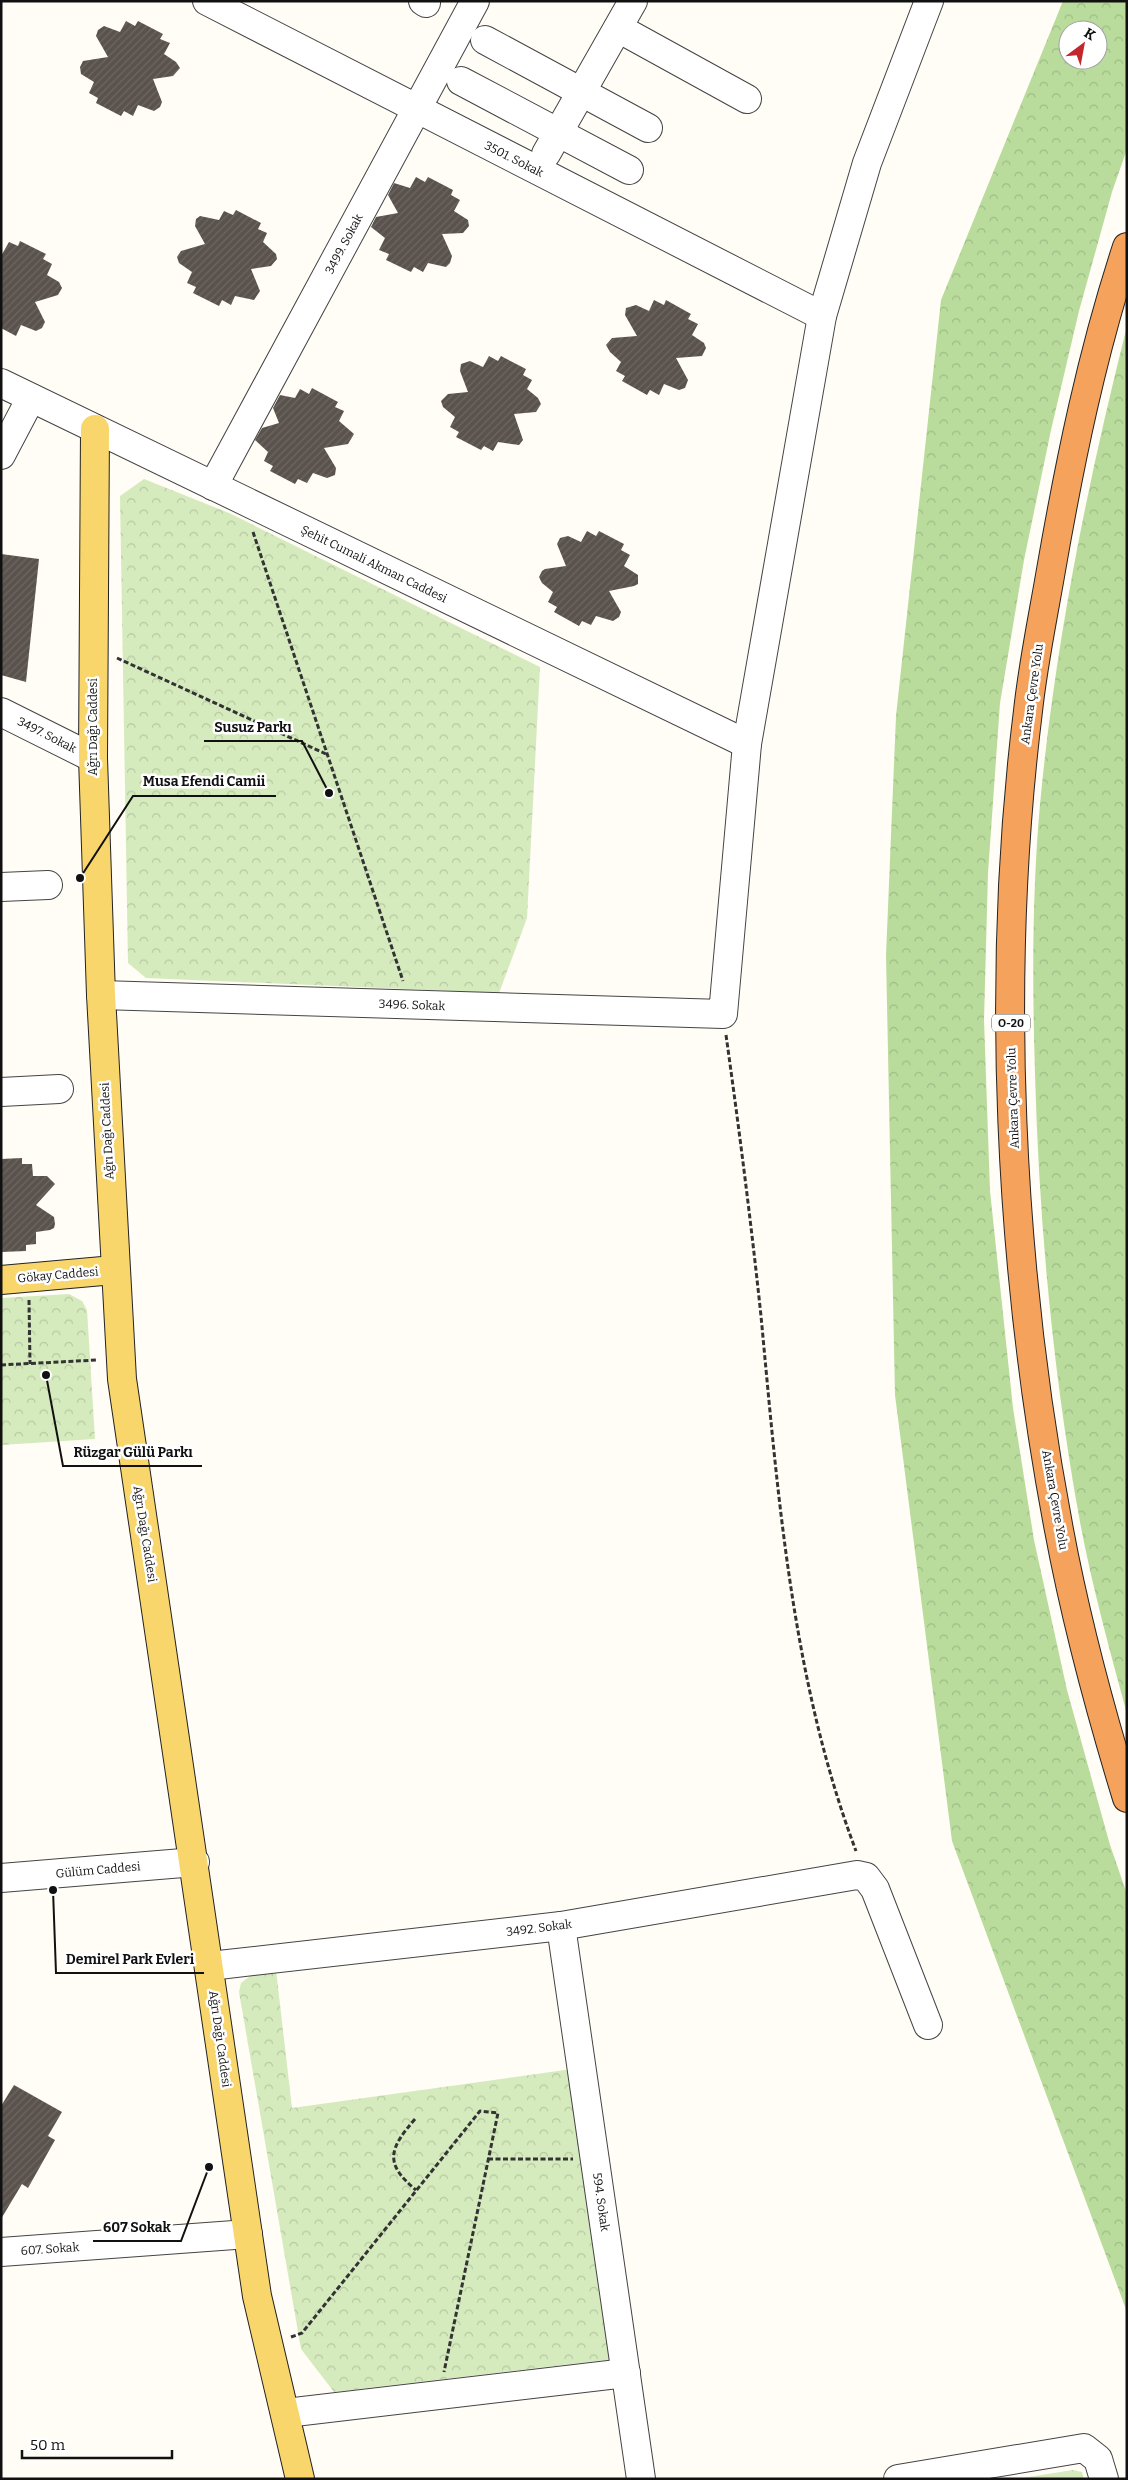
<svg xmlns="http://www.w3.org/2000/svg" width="1128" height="2480" viewBox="0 0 1128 2480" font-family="Bitter,serif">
	<defs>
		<pattern id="forest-crowns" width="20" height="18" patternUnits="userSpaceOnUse" patternTransform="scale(1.25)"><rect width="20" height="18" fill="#b9dc9c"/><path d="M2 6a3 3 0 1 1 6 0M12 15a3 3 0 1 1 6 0" fill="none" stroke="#9ebc85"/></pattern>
		<pattern id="park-crowns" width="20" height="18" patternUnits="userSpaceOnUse" patternTransform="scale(1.25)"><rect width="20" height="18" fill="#d5ebbd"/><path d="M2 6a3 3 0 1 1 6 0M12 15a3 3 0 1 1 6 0" fill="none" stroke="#b6c8a1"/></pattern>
		<pattern id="building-hatch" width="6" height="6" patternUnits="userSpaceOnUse" patternTransform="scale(1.25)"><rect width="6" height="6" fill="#5a524d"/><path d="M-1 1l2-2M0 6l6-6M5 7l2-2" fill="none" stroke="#6d6662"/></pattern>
	</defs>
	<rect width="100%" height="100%" fill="#fffdf5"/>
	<g fill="url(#forest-crowns)" fill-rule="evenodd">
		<path d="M1063,1H1127V149L1112,192L1079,311L1051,430L1024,560L1000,703L988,873L984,1020L990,1191L1013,1408L1034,1540L1067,1690L1110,1845L1127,1894V2312L952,1841L895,1395L886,955L896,716L941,300ZM1068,30H1098V60H1068Z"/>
		<path d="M1127,326V1714C1110,1651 1092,1586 1080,1522C1053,1374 1039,1223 1035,1073C1032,977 1032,879 1042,784C1058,629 1089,477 1127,326Z"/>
	</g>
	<g fill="url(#park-crowns)">
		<polygon points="144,479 229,513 540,667 527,918 499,993 146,978 128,963 120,496"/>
		<polygon points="69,1294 82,1301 87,1310 95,1439 1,1445 1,1298"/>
		<polygon points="276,1970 292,2108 572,2069 614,2359 334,2392 301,2349 239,1992 241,1983 250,1976"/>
		<polygon points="1073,2470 1082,2472 1084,2479 1016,2479"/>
	</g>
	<g fill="url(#building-hatch)">
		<polygon points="126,21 135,26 138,21 163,34 160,39 170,43 164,54 176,62 180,68 173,76 153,79 162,102 160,107 154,111 138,105 133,116 124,111 121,116 96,103 98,98 89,93 94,82 81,74 80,67 83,61 108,57 96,36 98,30 104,26 120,32"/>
		<polygon points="416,177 425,182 428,177 453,190 451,195 460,200 454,211 468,220 469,226 463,233 442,234 452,256 450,263 446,267 428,263 423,272 414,267 411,272 386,260 389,254 379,250 385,238 371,227 376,217 398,213 388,195 394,183 410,188"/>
		<polygon points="236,210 261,223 258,229 267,233 263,242 276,254 277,259 271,266 251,269 260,291 254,300 235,296 231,305 222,300 219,306 193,293 196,287 187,283 192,272 179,263 177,257 181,251 205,244 195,226 196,219 200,216 219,220 224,211 233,215"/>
		<polygon points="20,241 46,254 43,259 52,264 47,275 59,282 62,288 58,295 35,302 45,322 42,328 36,331 21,325 16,336 1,328 1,256 9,242 18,246"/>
		<polygon points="654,300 664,305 666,300 691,314 688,319 698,324 692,335 704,343 706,348 702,356 676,358 688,380 685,388 679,390 664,384 659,395 650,390 647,395 622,381 625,376 616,371 621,362 610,352 606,345 612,338 637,336 625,315 626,308 636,305 649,311"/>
		<polygon points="489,356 498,361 501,356 526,369 523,375 532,380 527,389 538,398 541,404 536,412 514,414 523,440 519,445 498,442 493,451 484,446 481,450 456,437 459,432 450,427 455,417 443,407 441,401 448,394 468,392 460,371 461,364 470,361 483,367"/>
		<polygon points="312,388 338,402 335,407 344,411 339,421 354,434 348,444 324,448 336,468 335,475 327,478 313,473 307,483 298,479 295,484 270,471 273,466 264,461 268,452 255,440 262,428 279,423 273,408 280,395 295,398 300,389 309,394"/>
		<polygon points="587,531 596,536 599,531 624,544 621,550 630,555 624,566 638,575 638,584 634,586 609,591 621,612 619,617 613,621 596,616 591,625 582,621 579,626 554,612 557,607 548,602 553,592 542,583 539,577 542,571 545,569 566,566 557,544 560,538 568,536 581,542"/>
		<polygon points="1,554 39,559 26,682 1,675"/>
		<polygon points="22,1158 22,1164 32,1164 33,1176 47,1176 55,1184 36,1205 54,1217 55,1224 54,1228 50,1230 36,1232 36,1244 26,1245 26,1251 1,1252 1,1159"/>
		<polygon points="14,2085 62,2112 48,2136 55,2140 28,2188 22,2184 1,2219 1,2106"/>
	</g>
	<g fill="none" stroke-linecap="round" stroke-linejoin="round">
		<defs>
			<g id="minor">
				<polyline points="207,1 822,316"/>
				<polyline points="423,1 426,3"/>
				<polyline points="618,28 747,99"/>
				<polyline points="485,40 648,128"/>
				<polyline points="461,81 629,170"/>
				<polyline points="546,154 633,1"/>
				<polyline points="1,383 747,744"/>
				<polyline points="1,455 31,398"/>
				<polyline points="213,486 475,1"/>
				<polyline points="1,712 93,758"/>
				<polyline points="1,887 48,885"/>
				<polyline points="101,995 723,1014 747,744 822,316 867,163 929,1"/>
				<polyline points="1,1092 59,1089"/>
				<polyline points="1,1878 195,1862"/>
				<polyline points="561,1926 641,2479"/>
				<polyline points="210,1966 561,1926 857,1875 866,1877 875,1889 928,2025"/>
				<polyline points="1,2252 248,2234"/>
				<polyline points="286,2413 626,2373"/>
				<polyline points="898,2479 1084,2448 1098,2459 1104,2479"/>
			</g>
			<g id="major">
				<polyline points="95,429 93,758 101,995 122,1379 257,2296 300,2479"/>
				<polyline points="1,1280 114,1270"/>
			</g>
			<path id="highway" d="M1127,247C1092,353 1070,461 1051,570C1043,617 1033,664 1028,711C995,976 1009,1268 1059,1530C1076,1621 1100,1710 1127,1798"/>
		</defs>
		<use href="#minor" stroke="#444" stroke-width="30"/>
		<use href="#major" stroke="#222" stroke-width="30"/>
		<use href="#highway" stroke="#222" stroke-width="30"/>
		<g stroke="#333" stroke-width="3" stroke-dasharray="5 2.5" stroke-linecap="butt">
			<polyline points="253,532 403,981"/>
			<polyline points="117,658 326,754"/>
			<path d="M726,1035C739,1128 751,1222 761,1316C778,1496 792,1681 856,1851"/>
			<polyline points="29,1300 30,1364"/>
			<polyline points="1,1365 97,1360"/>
			<path d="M415,2119C390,2148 383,2163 416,2190"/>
			<polyline points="488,2159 573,2159"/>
			<polyline points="291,2337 302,2333 480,2111 498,2113 444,2372"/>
		</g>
		<use href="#minor" stroke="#fff" stroke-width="28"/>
		<use href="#major" stroke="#f9d66b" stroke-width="28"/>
		<use href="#highway" stroke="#f5a25d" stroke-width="28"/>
	</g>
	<g text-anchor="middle" stroke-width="5" stroke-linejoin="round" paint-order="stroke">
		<rect fill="#fff" stroke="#585858" stroke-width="1" x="992" y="1014.5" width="38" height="17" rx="4"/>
		<g font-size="11" font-weight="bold" fill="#111">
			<text x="1011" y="1027">O-20</text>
		</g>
		<g font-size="12" fill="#111" stroke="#fff">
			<text transform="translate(514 159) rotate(27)" y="4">3501. Sokak</text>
			<text transform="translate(344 244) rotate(-62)" y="4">3499. Sokak</text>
			<text transform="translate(374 564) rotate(26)" y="4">Şehit Cumali Akman Caddesi</text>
			<text transform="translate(1032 694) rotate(-82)" y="4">Ankara Çevre Yolu</text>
			<text transform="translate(93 727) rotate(-90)" y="4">Ağrı Dağı Caddesi</text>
			<text transform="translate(47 735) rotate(27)" y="4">3497. Sokak</text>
			<text transform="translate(412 1005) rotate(2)" y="4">3496. Sokak</text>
			<text transform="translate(1013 1098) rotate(-92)" y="4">Ankara Çevre Yolu</text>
			<text transform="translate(107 1131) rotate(-93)" y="4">Ağrı Dağı Caddesi</text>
			<text transform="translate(58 1275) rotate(-5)" y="4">Gökay Caddesi</text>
			<text transform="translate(1055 1500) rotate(80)" y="4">Ankara Çevre Yolu</text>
			<text transform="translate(145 1534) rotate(81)" y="4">Ağrı Dağı Caddesi</text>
			<text transform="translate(98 1870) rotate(-5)" y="4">Gülüm Caddesi</text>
			<text transform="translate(539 1928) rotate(-7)" y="4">3492. Sokak</text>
			<text transform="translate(220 2039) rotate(82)" y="4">Ağrı Dağı Caddesi</text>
			<text transform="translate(601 2202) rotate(82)" y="4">594. Sokak</text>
			<text transform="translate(50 2249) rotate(-4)" y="4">607. Sokak</text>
		</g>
	</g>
	<path fill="none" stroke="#111" stroke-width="2" d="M329 793L302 741H204M80 878L133 796H276M46 1375L63 1466H202M53 1890L56 1973H204M209 2167L181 2241H93"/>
	<g fill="#111" stroke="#fff" stroke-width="2">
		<circle cx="329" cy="793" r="5"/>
		<circle cx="80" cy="878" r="5"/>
		<circle cx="46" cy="1375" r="5"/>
		<circle cx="53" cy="1890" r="5"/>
		<circle cx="209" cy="2167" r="5"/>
	</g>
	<g font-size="14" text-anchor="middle" font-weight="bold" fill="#111" stroke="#fff" stroke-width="5" stroke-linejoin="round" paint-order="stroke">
		<text x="253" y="732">Susuz Parkı</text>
		<text x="204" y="786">Musa Efendi Camii</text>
		<text x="133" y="1457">Rüzgar Gülü Parkı</text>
		<text x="130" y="1964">Demirel Park Evleri</text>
		<text x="137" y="2232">607 Sokak</text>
	</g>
	<rect width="1128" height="2480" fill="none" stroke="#111111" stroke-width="5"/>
	<g transform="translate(1083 45) rotate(32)"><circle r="24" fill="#ffffff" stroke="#a0a0a0"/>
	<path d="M0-4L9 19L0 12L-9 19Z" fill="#c4262e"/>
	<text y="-8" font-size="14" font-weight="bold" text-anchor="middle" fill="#111111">K</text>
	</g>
	<path d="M22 2450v8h150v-8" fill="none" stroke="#111111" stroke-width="2.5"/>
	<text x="30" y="2450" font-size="15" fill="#111111" stroke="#ffffff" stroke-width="4" paint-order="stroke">50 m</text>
</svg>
